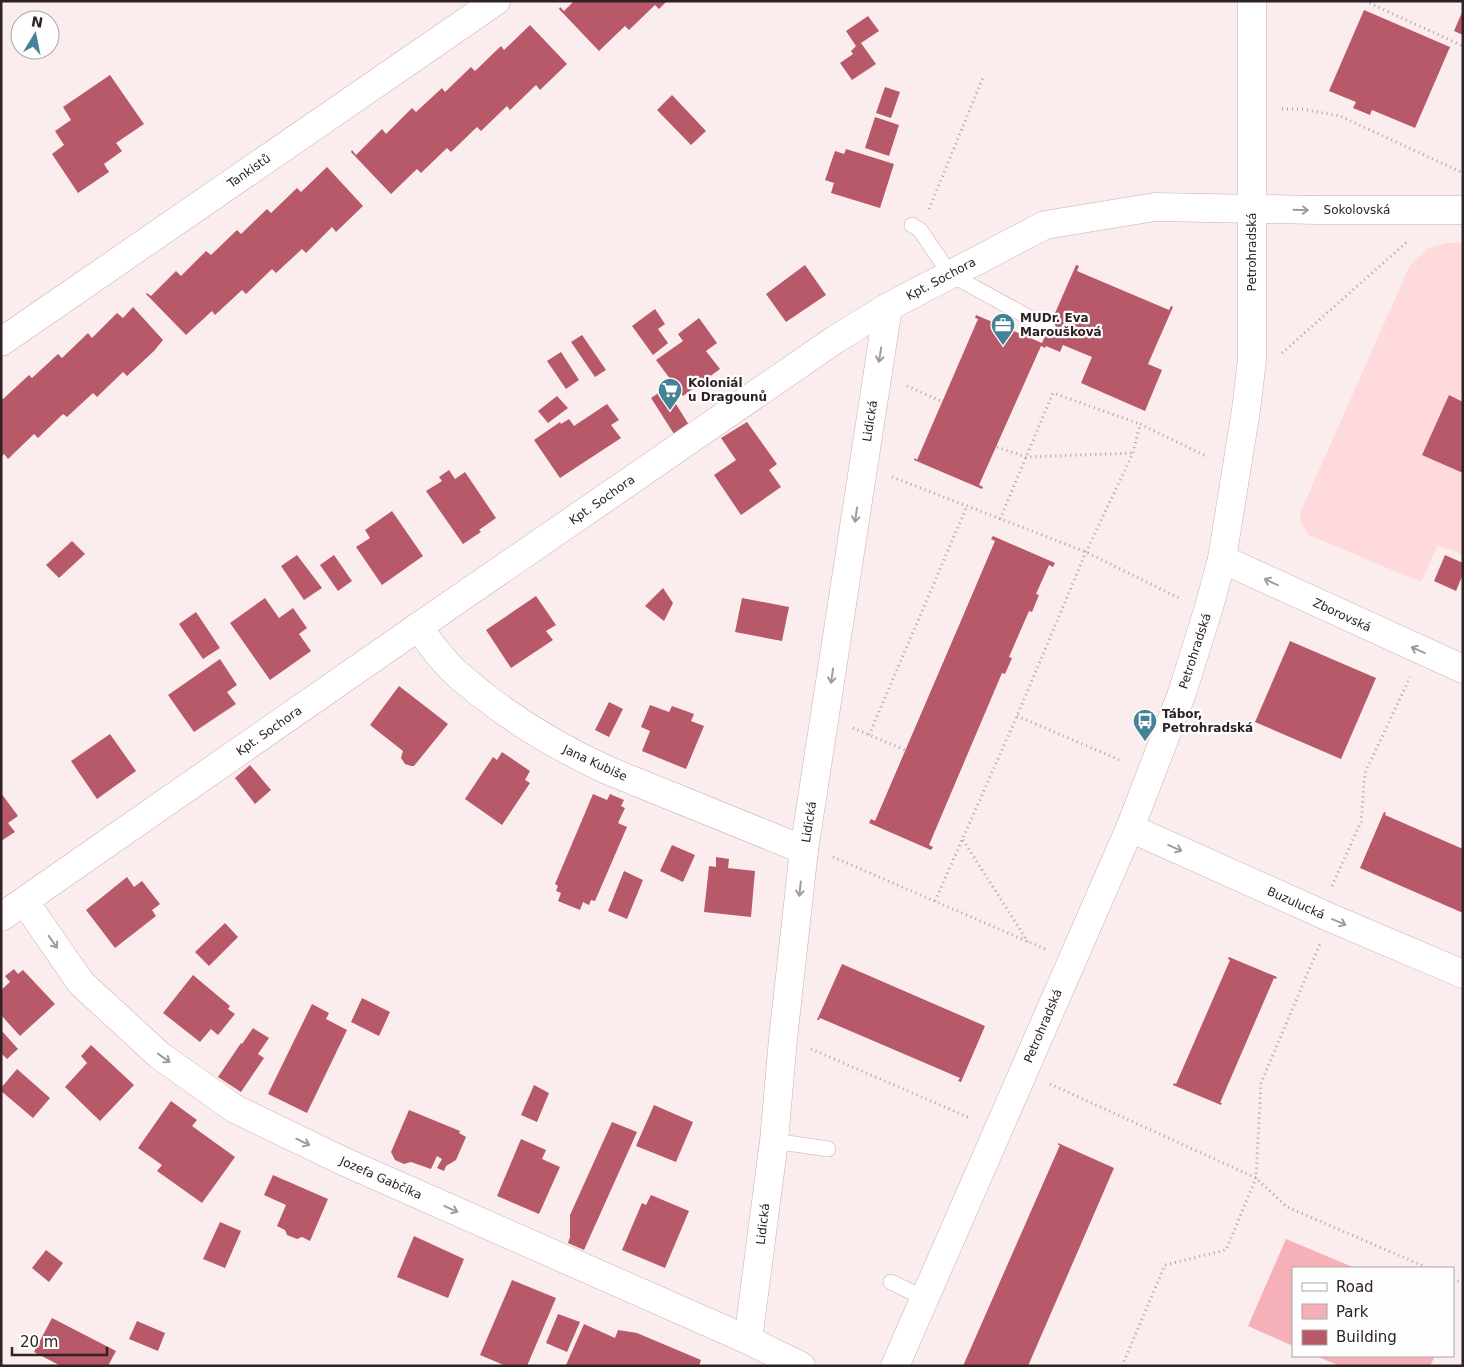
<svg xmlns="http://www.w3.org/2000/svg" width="1464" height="1367" viewBox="0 0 1464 1367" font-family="'DejaVu Sans',sans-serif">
	<rect width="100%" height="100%" fill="#fbedee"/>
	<polygon fill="#fedadd" points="1446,243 1463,243 1463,555 1438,545 1421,582 1309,535 1301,523 1300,513 1410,265 1428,248"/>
	<g fill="#f6b0b8">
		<polygon points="1286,1239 1355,1268 1293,1268 1293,1346 1248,1326"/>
		<polygon points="1316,1356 1435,1356 1430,1366 1340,1366"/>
	</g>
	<g fill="#b75969">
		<polygon points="574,1 667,1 659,9 655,5 629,30 625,26 599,51 559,9 560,7 564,11"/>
		<polygon points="1364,10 1450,47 1415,128 1372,110 1370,115 1353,108 1356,102 1329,91"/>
		<polygon points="1463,10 1463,35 1454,31"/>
		<polygon points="868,16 879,31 861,43 876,64 852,80 840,63 853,54 851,51 856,46 846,31"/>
		<polygon points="530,25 567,64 540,90 536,85 510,110 507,106 481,131 477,127 451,152 447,148 421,173 417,169 391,194 351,152 352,150 356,155 382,129 386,134 412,108 416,112 442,88 445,92 471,67 475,71 501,46 504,50"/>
		<polygon points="110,75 144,124 116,143 122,151 104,164 109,172 78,193 52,154 64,145 55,131 71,120 63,107"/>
		<polygon points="885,87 900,92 891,118 876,113"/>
		<polygon points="672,95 706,131 691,145 657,110"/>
		<polygon points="875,117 899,125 889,156 865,148"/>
		<polygon points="846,149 894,164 880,208 831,193 834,183 825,180 835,151 844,154"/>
		<polygon points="327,167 363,206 336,232 332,227 306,253 302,249 276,273 272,269 246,294 242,290 215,315 212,311 186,335 146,294 147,293 151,296 176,271 181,276 206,251 211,255 237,230 241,234 267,209 271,213 297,188 301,192"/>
		<polygon points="805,265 826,295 786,322 766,294"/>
		<polygon points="1076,265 1079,266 1077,271 1169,310 1171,306 1173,307 1148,364 1162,370 1145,411 1081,383 1092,357 1063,345 1060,352 1046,346 1045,348 1041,346 979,485 983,487 982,489 914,460 915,458 917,460 978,319 975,318 976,315 1042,343"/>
		<polygon points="133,307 163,340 154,351 127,376 123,372 97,397 93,393 67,417 63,414 38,438 34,434 8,459 4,454 1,457 1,398 3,399 29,375 32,378 58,354 62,358 88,333 92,338 117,313 123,318"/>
		<polygon points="655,309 665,324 658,329 668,343 653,355 632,326"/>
		<polygon points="699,318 717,343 706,351 720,369 683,396 656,360 683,341 678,334"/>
		<polygon points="582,335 606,370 595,377 571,342"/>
		<polygon points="561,352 579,380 566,389 547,361"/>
		<polygon points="666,388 689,425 674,434 651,398"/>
		<polygon points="1449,395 1463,402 1463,473 1422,455"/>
		<polygon points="557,396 568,408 548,423 538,411"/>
		<polygon points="607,404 619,420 611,425 621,438 560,478 534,440 560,422 561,424 569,419 574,426"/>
		<polygon points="747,422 777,464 769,470 781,487 741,515 714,475 736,460 721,438"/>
		<polygon points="449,470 455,479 465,472 496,518 479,530 481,532 463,544 426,491 442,481 439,477"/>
		<polygon points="392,511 423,556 382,585 356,547 370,538 365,530"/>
		<polygon points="993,536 1055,563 1053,567 1049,565 1036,594 1039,595 1032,612 1029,611 1009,657 1012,658 1005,674 1002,673 929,845 933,847 931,850 869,823 871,819 875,821 963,616 995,541 991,539"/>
		<polygon points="72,541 85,554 59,578 46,565"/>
		<polygon points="297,555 322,588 304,600 281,566"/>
		<polygon points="334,555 352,581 338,591 320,565"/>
		<polygon points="1445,555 1463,563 1463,574 1456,591 1434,581"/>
		<polygon points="663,588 673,603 664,621 645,606"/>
		<polygon points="536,596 556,625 546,631 553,640 511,668 486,630"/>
		<polygon points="265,598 279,618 293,608 307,628 299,634 311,651 270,680 230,623"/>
		<polygon points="742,598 789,607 782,641 735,632"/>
		<polygon points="196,612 220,648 203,659 179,624"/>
		<polygon points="1290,641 1376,678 1341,759 1255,722"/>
		<polygon points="220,659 237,685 227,692 236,704 194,732 168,695"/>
		<polygon points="399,686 448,724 414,766 411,766 405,764 401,758 403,751 370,725"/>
		<polygon points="609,702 623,709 609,737 595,730"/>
		<polygon points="650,705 669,712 672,706 694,714 691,721 704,726 686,769 642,751 650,731 641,727"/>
		<polygon points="110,734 136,771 97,799 71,761"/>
		<polygon points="502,752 530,771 525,780 530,783 502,825 465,799 493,757 497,760"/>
		<polygon points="250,765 271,790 255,804 235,778"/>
		<polygon points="1,793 18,816 8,823 15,832 1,841"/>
		<polygon points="593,794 607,800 610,794 624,800 621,806 625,808 618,823 627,827 595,901 591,900 589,905 583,902 580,910 558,901 561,893 556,891 558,886 555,884"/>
		<polygon points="1384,812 1386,813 1385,815 1463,849 1463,913 1360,868"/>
		<polygon points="672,845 695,855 683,882 660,871"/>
		<polygon points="716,857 729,859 728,868 755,871 751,917 704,912 709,866 716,867"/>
		<polygon points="624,871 643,880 627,919 608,911"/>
		<polygon points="127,877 134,887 142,881 160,904 152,910 156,916 115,948 86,910"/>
		<polygon points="225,923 238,937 209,966 195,952"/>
		<polygon points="1229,957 1277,977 1276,979 1274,978 1220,1103 1222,1103 1221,1105 1173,1085 1174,1083 1176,1084 1230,960 1228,959"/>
		<polygon points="842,964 985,1026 961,1082 958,1081 960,1078 820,1018 819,1020 817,1020"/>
		<polygon points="14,969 18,974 23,970 55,1004 20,1036 1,1015 1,990 10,982 5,976"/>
		<polygon points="193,975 230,1006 228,1009 235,1014 218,1035 211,1029 200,1042 163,1013"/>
		<polygon points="362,998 390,1012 379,1036 351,1022"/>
		<polygon points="312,1004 329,1013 326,1019 347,1030 307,1113 268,1094"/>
		<polygon points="253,1028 269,1038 258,1054 264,1058 241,1092 218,1077 241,1043 242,1044"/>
		<polygon points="1,1030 18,1049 7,1059 1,1053"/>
		<polygon points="91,1045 134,1085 100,1121 65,1087 87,1063 81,1056"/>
		<polygon points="17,1069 50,1098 33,1118 1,1091 1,1088"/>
		<polygon points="534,1085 549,1093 537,1122 521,1115"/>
		<polygon points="171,1101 197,1120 192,1126 235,1157 202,1203 157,1171 162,1165 138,1148"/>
		<polygon points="654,1105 693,1122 676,1162 636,1146"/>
		<polygon points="409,1110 460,1131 459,1133 466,1137 456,1160 446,1166 444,1171 437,1168 442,1159 437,1156 431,1169 411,1162 404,1164 395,1160 391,1152"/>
		<polygon points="612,1122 637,1132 584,1250 568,1243 570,1237 570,1215"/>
		<polygon points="521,1139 546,1150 542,1159 560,1167 539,1214 497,1196"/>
		<polygon points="1058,1143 1114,1168 1028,1366 963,1366 1060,1145 1058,1145"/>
		<polygon points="273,1175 328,1199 310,1241 302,1237 297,1239 287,1235 285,1230 277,1226 286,1205 264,1195"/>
		<polygon points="651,1195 689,1211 665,1268 622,1250 642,1203 646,1205"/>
		<polygon points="220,1222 241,1231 225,1268 203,1259"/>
		<polygon points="414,1236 464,1259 448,1298 397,1277"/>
		<polygon points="46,1250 63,1263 49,1282 32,1268"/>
		<polygon points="512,1280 556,1298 527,1366 506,1366 480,1355"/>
		<polygon points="558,1314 580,1322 567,1352 546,1343"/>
		<polygon points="52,1318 116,1351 108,1366 61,1366 34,1352"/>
		<polygon points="137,1321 165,1333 158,1351 129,1339"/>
		<polygon points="584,1324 615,1338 618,1330 637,1333 701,1360 699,1366 569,1366 566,1365"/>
	</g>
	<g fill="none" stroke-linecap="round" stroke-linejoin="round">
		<defs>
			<g id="lane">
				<polyline points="912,225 920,230 950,274 1048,328"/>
				<polyline points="774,1141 828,1149"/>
				<polyline points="891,1282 924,1298"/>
			</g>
			<g id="street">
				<polyline points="1,342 496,1"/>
				<polyline points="1222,559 1463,669"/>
				<path d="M418,627C429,642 440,658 454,671C462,679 472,686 480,693C519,724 562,749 607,770L804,850"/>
				<polyline points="1130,828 1331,918 1463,974"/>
				<polyline points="25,902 81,983 159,1055 235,1109 345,1162 748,1340 801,1366"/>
				<polyline points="1,917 418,627 836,339 888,307 1045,225 1155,207 1318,210 1463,210"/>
				<polyline points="748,1340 774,1141 783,1039 804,850 888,307"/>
				<polyline points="895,1366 1130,828 1182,693 1209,607 1222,559 1246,410 1252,360 1252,1"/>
			</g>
		</defs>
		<use href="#lane" stroke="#ceacaf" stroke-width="16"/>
		<use href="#street" stroke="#ceacaf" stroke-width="29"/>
		<g stroke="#afa1a2" stroke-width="3" stroke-dasharray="1 4" stroke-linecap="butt">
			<polyline points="1365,1 1463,46"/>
			<polyline points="1282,109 1301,109 1340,116 1463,173"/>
			<polyline points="929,209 984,75"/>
			<polyline points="1282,353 1408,241"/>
			<polyline points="907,386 943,402"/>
			<polyline points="997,447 1026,457 1133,453"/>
			<polyline points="892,477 1086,552 1181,599"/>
			<polyline points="1000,519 1053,393 1140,424"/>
			<polyline points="1017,716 1122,761"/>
			<polyline points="853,728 905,750"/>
			<polyline points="869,735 967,506"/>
			<polyline points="963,840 1028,942"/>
			<polyline points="833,857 1045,949"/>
			<polyline points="1332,886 1361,822 1365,773 1410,677"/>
			<polyline points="935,901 1017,716 1086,552 1133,453 1140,424 1208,457"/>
			<polyline points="811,1049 970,1118"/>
			<polyline points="1050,1084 1256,1178 1287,1207 1428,1268"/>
			<polyline points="1453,1279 1463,1283"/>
			<polyline points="1122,1366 1165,1265 1226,1250 1256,1178 1261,1083 1320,944"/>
		</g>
		<use href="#lane" stroke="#fff" stroke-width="15"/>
		<use href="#street" stroke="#fff" stroke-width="28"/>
	</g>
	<defs><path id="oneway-shaft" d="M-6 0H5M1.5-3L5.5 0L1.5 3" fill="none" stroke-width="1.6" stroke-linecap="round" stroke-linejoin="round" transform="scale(1.25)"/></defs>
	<g stroke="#a19c9c">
		<use href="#oneway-shaft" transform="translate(1301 210) rotate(2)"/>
		<use href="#oneway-shaft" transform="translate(880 355) rotate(99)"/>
		<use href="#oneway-shaft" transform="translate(856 515) rotate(98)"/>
		<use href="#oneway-shaft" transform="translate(1271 582) rotate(-155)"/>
		<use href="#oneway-shaft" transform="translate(1418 650) rotate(-156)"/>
		<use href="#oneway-shaft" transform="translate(832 676) rotate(98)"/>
		<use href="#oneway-shaft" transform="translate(1175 848) rotate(24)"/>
		<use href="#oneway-shaft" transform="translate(800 889) rotate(96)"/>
		<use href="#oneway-shaft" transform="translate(1339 922) rotate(23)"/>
		<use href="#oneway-shaft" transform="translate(53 942) rotate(55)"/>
		<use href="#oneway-shaft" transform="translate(164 1058) rotate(36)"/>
		<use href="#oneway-shaft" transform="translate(303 1142) rotate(26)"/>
		<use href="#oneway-shaft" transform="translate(451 1209) rotate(24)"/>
	</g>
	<defs>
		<symbol id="office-pin" viewBox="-11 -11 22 30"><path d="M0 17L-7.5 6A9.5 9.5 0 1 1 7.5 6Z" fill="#448297" stroke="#fefefe"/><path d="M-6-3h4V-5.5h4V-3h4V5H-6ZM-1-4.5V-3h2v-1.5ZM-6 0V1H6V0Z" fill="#fff"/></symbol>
		<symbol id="supermarket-pin" viewBox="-11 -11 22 30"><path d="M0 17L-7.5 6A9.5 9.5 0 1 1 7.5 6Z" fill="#448297" stroke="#fefefe"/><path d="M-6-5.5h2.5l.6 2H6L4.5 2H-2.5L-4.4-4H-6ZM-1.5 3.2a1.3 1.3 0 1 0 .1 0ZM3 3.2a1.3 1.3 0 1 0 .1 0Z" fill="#fff"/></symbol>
		<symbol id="bus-pin" viewBox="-11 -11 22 30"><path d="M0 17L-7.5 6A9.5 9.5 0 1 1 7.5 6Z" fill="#448297" stroke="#fefefe"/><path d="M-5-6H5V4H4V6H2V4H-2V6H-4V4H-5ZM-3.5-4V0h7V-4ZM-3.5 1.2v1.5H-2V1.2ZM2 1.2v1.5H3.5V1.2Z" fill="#fff"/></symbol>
	</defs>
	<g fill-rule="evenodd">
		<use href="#office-pin" x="989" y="311" width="28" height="38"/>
		<use href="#supermarket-pin" x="656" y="376" width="28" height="38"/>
		<use href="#bus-pin" x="1131" y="707" width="28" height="38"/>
	</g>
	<g text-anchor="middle" stroke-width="4.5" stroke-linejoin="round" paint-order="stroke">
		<g font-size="12" fill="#2f2224" stroke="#fefefe">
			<text transform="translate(249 171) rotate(-35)" y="4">Tankistů</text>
			<text x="1357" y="214">Sokolovská</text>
			<text transform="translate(1252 252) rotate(-90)" y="4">Petrohradská</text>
			<text transform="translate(941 279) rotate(-28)" y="4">Kpt. Sochora</text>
			<text transform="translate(870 421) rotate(-81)" y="4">Lidická</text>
			<text transform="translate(602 500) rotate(-35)" y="4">Kpt. Sochora</text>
			<text transform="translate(1342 615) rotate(25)" y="4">Zborovská</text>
			<text transform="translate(1195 651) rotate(-72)" y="4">Petrohradská</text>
			<text transform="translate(269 731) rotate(-35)" y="4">Kpt. Sochora</text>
			<text transform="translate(595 763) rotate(25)" y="4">Jana Kubiše</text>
			<text transform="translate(809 822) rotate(-81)" y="4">Lidická</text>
			<text transform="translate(1296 903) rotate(24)" y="4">Buzulucká</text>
			<text transform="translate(1043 1026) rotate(-67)" y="4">Petrohradská</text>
			<text transform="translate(381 1178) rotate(24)" y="4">Jozefa Gabčíka</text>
			<text transform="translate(763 1224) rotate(-83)" y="4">Lidická</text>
		</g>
		<g font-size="12" font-weight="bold" fill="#2f2224" stroke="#fefefe" text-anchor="start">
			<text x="1020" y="322">MUDr. Eva<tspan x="1020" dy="14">Maroušková</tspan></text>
			<text x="688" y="387">Koloniál<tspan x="688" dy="14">u Dragounů</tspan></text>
			<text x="1162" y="718">Tábor,<tspan x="1162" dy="14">Petrohradská</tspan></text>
		</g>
	</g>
	<rect width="1464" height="1367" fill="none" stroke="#2f2224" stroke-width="5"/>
	<rect x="1292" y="1267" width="162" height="90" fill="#fefefe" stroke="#aba6a7"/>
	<rect x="1302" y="1283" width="25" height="8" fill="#ffffff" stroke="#aba6a7"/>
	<text x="1336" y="1292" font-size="15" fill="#2f2224">Road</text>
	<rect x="1302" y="1304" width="25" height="15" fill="#f6b0b8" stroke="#aba6a7"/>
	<text x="1336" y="1317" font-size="15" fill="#2f2224">Park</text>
	<rect x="1302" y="1330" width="25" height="15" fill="#b75969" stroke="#aba6a7"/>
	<text x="1336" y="1342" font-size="15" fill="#2f2224">Building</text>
	<g transform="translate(35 35) rotate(10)"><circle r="24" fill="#fefefe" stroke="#aba6a7"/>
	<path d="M0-4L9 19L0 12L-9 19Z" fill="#448297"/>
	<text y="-8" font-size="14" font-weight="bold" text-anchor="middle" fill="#2f2224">N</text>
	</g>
	<path d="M12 1347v8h95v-8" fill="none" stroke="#2f2224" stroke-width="2.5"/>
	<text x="20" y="1347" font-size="15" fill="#2f2224" stroke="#fefefe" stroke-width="4" paint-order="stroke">20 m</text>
</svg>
